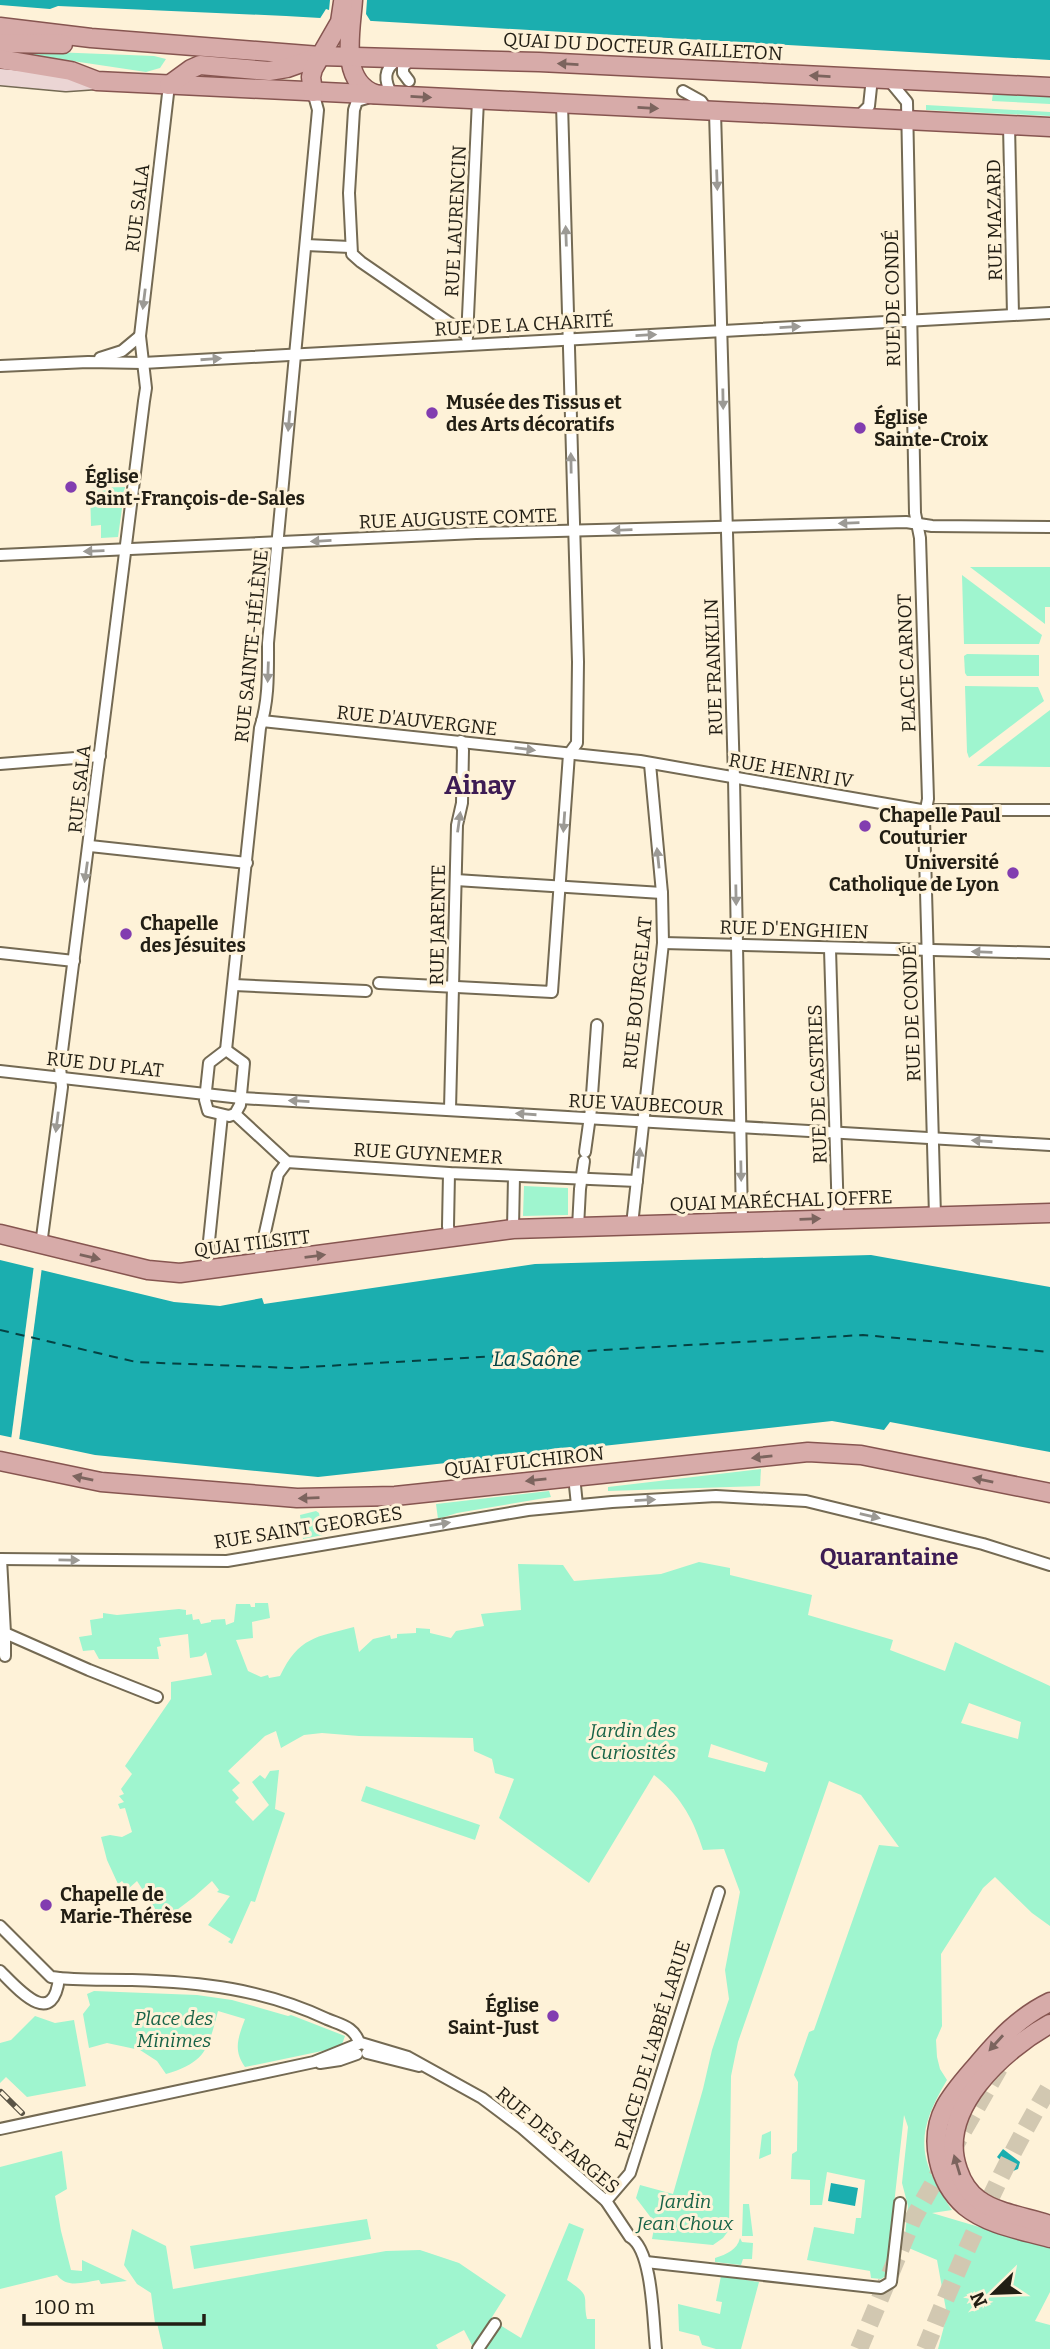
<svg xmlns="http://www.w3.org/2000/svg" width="1050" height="2349" viewBox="0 0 1050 2349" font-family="Bitter,serif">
	<rect width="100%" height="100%" fill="#fef2d8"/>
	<g fill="#9ff5cf" fill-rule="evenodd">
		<polygon points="27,51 154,56 166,59 160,68 146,72 26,54"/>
		<polygon points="993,92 1050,96 1050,104 992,101"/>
		<polygon points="926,105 1050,112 1050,116 926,110"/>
		<polygon points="125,487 118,537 101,538 101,525 91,526 90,488"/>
		<polygon points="970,567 1050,567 1050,607 1045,607 1045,624"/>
		<polygon points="962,575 1042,635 1039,644 964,644"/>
		<polygon points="967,654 1039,655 1039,676 967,676 965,673 964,656"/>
		<polygon points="965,686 1038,687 1044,701 969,758 967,752"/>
		<polygon points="1050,710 1050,767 977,766"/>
		<polygon points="524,1186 568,1188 568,1215 523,1216"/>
		<polygon points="761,1469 760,1486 608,1491 608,1487"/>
		<polygon points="549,1491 551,1497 457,1513 438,1519 436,1504"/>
		<polygon points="316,1511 319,1513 323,1535 303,1539 300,1515"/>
		<path d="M699,1562L730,1568V1575L812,1595L808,1615L893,1640L890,1650L945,1671L955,1642L1050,1686V1926L1032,1913L995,1877L983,1888L941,1954L942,2026L936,2040L937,2057L940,2069L947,2080C915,2134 917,2158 952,2210L932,2213L1050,2248V2292L1035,2321L1050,2325V2349H938L947,2315L937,2260L904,2246L908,2206L902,2183L908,2127L904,2115L886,2276L881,2279L871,2278L870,2271L807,2260L814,2227L854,2234L856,2218H861L865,2180L827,2172L822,2205H810V2180L791,2179L792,2154L797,2151L798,2082L794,2075L809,2032L814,2030L879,1845L899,1847L861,1795L829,1781L738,2042L731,2076L729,2230L723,2238L713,2245L652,2239L655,2223L636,2198L640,2185L673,2194L703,2089L712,2050L729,1999L725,1970L740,1892L724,1849L703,1850C694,1820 680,1795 654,1775L589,1883L499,1818L514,1779L495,1773L492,1759L474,1751L473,1738L359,1736L322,1733L304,1735L281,1748L276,1731L265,1736L228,1771L240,1783L232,1790L239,1798L235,1802L253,1821L269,1805L252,1782L260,1775L265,1779L270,1771L279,1770L275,1809L285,1813L255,1902L251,1901L232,1944L228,1942L231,1939L208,1925L230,1896L217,1892L219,1890L212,1881L194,1897L157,1925L150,1914L155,1909L137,1881L128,1889L122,1881L118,1884L107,1860L101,1837L110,1835L122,1837L132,1832L125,1808L120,1809L118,1804L124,1802L119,1796L124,1794L121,1789L132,1774L125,1766L171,1699V1682L212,1675L206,1652L202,1656L190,1658L188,1634L159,1638L161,1646L157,1647L159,1659H99L94,1650L83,1651L79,1637L92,1635L90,1620L103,1618V1613L117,1615L179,1609L186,1610V1615L192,1614L193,1620L199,1619L201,1624L211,1622V1620L225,1619L226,1625L234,1622L236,1604H250L251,1607H255V1603H268L270,1618L252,1622L253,1638L236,1640L248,1671L261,1677L268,1675L269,1678L280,1676C299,1637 316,1637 354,1627L359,1652L373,1639L390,1635L391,1639L397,1638V1634L416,1633V1628L430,1629V1633L451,1638L456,1631L484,1626L481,1614L521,1610L518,1564L563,1565L574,1581L661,1574ZM969,1703L1021,1722L1018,1739L961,1723ZM711,1744L768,1763L765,1772L708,1757Z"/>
		<polygon points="366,1786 480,1825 475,1840 361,1801"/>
		<path d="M94,1991L197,1995L232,2000L288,2016L291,2015L345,2036L341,2047L245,2067C233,2050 238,2038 245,2019L218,2011C208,2048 207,2062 166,2074L157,2061L140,2050L107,2043L89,2048L83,2014L90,2005L87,1994Z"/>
		<polygon points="35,2016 55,2023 74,2020 86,2086 27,2097 6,2077 0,2083 0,2043 11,2040"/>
		<polygon points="771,2131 771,2154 759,2159 762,2135"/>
		<path d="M62,2151L67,2189L55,2196L61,2231L71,2270L82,2271V2260L127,2281L101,2284L99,2280C84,2282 67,2289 57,2275L0,2289V2167Z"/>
		<polygon points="743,2204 749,2204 753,2236 742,2236"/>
		<polygon points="367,2219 371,2239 194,2269 190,2246"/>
		<path d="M569,2223L584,2229L567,2280C593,2297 582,2296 587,2319H595V2349H484L500,2325L521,2338Z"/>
		<polygon points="132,2229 166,2246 173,2289 386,2251 420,2250 459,2263 506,2295 473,2347 464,2330 436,2345 438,2349 163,2349 157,2323 155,2323 151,2293 137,2284 124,2265"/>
		<path d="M740,2238L742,2242L753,2243L752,2259H743L741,2265L715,2262V2258C727,2254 737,2250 740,2238Z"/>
		<polygon points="721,2276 759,2282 741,2349 716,2349 702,2345 699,2336 679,2331 678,2304 720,2314 722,2302 716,2301"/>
	</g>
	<g fill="#1baeaf">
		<polygon points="0,0 1050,0 1050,60 286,16 58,6 50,9 0,5"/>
		<polygon points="871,1255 1050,1287 1050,1452 890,1422 884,1430 832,1421 318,1477 95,1455 0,1435 0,1260 174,1302 220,1306 262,1298 264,1304 535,1264"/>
		<polygon points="1003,2149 1020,2162 1018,2169 1013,2171 997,2157"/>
		<polygon points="831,2183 858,2188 855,2206 828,2201"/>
	</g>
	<g fill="#fef2d8">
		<polygon points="330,0 367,0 366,14 373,25 319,20 326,9 329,10"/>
		<polygon points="34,1265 42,1267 19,1441 11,1440"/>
	</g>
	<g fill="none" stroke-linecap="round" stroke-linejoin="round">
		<polyline stroke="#054243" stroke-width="2" stroke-dasharray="9 7" stroke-linecap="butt" points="0,1330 136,1362 291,1368 863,1335 1050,1352"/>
		<g stroke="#d2c8b1" stroke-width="18" stroke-dasharray="18 9" stroke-linecap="butt">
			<polyline points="859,2349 913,2219 999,2068"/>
			<path d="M925,2349C961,2260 1000,2169 1050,2086"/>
		</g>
		<defs>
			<g id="minor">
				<polyline points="888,79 907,102 915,513 920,538 928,799 924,819 935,1216"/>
				<polyline points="409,81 403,73 403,67 413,57"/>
				<polyline points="683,91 701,101 708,111"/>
				<path d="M392,95C384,80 383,70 398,59"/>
				<polyline points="367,98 357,101 354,110 349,193 352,254 361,262 467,335"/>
				<polyline points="562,104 578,662 577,743 569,754"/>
				<polyline points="715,112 734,778 742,1221"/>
				<polyline points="858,117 869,106 872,78"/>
				<polyline points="1009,125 1013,315"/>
				<polyline points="306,245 350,247"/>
				<polyline points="467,338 478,100"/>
				<polyline points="100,358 122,351 140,336"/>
				<polyline points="0,366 88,362 143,363 1050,313"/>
				<polyline points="0,555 476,533 906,522 932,526 1050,527"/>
				<polyline points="262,721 640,761 921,810 1050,810"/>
				<polyline points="0,764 100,756"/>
				<polyline points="90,846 247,863"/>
				<polyline points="456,880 662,893"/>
				<polyline points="663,943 1050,953"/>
				<polyline points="830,949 838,1218"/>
				<polyline points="0,953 74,961"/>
				<polyline points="379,983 552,992 569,754"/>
				<polyline points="234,985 366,991"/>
				<path d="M226,1050L260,728C269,701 268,671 268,643L318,110L313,92"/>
				<polygon points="226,1050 244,1063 240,1105 235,1114 229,1116 208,1111 205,1100 209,1063"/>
				<polyline points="0,1071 241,1098 1050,1145"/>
				<polyline points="450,1109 457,825 462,803 463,750 461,741"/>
				<polyline points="235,1114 287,1162 449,1173 637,1181"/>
				<polyline points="585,1152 591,1109 597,1025"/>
				<polyline points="449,1173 448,1226 450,1238"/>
				<polyline points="632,1225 663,943 662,893 650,764"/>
				<polyline points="578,1227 580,1189 584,1161"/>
				<polyline points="513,1229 514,1176"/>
				<path d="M41,1245L62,1087L60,1067C90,845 115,623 144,401L146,388L140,336L169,85"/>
				<polyline points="261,1263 260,1255 278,1174 287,1162"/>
				<polyline points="206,1270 222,1115"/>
				<polyline points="574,1476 577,1505"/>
				<polyline points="0,1559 227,1561 528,1510 612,1502 716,1496 806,1501 983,1544 1050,1565"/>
				<polyline points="1,1559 5,1633 89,1670 157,1697"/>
				<polyline points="5,1633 5,1656"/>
				<path d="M0,1926L51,1977C78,1981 105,1979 132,1980C202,1982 263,1989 327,2019C341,2025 355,2027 359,2043"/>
				<path d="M0,1971C18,1989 53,2030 59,1978"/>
				<polyline points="367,2053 419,2066"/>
				<polyline points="320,2063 340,2060 357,2054"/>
				<path d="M0,2129L314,2062L361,2043L408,2057L482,2098L522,2128L606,2201L630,2237C653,2250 653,2323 656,2349"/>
				<polyline points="606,2201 630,2173 719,1892"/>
				<polyline points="646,2262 881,2288 891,2282 900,2203"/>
				<polyline points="478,2349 495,2324"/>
			</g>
			<polyline id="secondary" points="0,77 66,83 95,81"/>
			<g id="primary">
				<path d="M353,0C351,31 339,81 375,94"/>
				<polyline points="0,27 91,38 320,56 539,62 1050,87"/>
				<polyline points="0,43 63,44"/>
				<polyline points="0,59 71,71 97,81 1050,127"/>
				<polyline points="169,85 191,69 200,65 269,71 287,68 315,58"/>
				<polyline points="313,92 311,77 313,69 340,22 343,2"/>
				<polyline points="0,1234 148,1270 180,1273 513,1229 1050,1213"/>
				<polyline points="0,1461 101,1482 297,1498 395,1496 808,1452 861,1455 1050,1493"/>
				<path d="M1050,2002C1019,2017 999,2039 977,2065C966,2078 953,2092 945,2107C928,2139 938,2182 965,2206C988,2225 1022,2230 1050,2238"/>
				<path d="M1050,2024C1003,2050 936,2110 958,2170C962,2182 969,2193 979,2200C996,2213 1030,2218 1050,2225"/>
			</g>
		</defs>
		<use href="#minor" stroke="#746a53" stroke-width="14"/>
		<use href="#secondary" stroke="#746a53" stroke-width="19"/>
		<use href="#primary" stroke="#865550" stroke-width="21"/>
		<use href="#minor" stroke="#fff" stroke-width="10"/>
		<use href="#secondary" stroke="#ebd5d4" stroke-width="16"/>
		<use href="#primary" stroke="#d7aba9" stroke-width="18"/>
		<defs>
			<polyline id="rail" points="1,2092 22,2113"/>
		</defs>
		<use href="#rail" stroke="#5a5446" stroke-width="6"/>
		<use href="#rail" stroke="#fef2d8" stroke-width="3.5" stroke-dasharray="10" stroke-linecap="butt"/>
	</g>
	<defs><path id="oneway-solid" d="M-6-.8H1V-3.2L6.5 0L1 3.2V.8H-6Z" transform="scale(1.75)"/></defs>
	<g fill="#7c645e">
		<use href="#oneway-solid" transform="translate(568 64) rotate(-177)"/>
		<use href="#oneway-solid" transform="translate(820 76) rotate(-177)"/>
		<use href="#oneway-solid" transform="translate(421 97) rotate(3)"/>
		<use href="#oneway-solid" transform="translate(648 108) rotate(3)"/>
		<use href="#oneway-solid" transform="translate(810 1219) rotate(-2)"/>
		<use href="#oneway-solid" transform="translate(315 1256) rotate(-7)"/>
		<use href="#oneway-solid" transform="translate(90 1257) rotate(13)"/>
		<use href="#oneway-solid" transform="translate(762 1457) rotate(174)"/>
		<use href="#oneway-solid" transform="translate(83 1478) rotate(-168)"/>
		<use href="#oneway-solid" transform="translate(536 1480) rotate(174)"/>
		<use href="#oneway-solid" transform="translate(983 1480) rotate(-168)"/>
		<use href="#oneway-solid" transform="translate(309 1498) rotate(178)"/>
		<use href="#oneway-solid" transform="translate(996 2043) rotate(132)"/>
		<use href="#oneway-solid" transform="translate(957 2165) rotate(-107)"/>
	</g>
	<g fill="#9c9a95">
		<use href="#oneway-solid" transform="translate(717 180) rotate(88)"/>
		<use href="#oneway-solid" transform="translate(566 236) rotate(-92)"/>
		<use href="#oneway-solid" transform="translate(144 299) rotate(97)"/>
		<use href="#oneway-solid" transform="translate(790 327) rotate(-3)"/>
		<use href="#oneway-solid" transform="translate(646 335) rotate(-3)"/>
		<use href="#oneway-solid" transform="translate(211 359) rotate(-4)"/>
		<use href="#oneway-solid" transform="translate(723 399) rotate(89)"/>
		<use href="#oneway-solid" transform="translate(289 421) rotate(95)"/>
		<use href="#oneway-solid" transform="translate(571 463) rotate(-91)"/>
		<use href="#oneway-solid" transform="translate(849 523) rotate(178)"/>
		<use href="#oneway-solid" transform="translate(622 530) rotate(178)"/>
		<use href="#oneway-solid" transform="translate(321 541) rotate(177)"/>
		<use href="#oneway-solid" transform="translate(94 551) rotate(178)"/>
		<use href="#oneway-solid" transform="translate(268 672) rotate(92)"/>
		<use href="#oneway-solid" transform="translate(525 749) rotate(7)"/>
		<use href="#oneway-solid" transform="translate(459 822) rotate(-82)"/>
		<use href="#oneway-solid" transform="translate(564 822) rotate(94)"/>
		<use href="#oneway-solid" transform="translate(658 858) rotate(-96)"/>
		<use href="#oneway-solid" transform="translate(86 872) rotate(98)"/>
		<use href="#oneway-solid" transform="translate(736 895) rotate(89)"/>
		<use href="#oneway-solid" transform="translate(982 952) rotate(-178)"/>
		<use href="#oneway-solid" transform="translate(299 1101) rotate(-177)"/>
		<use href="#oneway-solid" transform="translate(526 1114) rotate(-176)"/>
		<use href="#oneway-solid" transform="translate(57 1122) rotate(97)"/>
		<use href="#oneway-solid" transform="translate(982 1141) rotate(-176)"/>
		<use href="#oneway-solid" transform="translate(639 1158) rotate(-84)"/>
		<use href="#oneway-solid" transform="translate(741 1171) rotate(89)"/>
		<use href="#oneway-solid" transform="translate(645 1500) rotate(-3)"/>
		<use href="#oneway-solid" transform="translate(870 1516) rotate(13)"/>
		<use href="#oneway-solid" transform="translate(440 1524) rotate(-9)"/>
		<use href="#oneway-solid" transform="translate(69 1560) rotate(1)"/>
	</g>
	<g fill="#823db0" stroke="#fef2d8" stroke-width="2.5">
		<circle cx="432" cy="413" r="7"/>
		<circle cx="860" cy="428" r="7"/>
		<circle cx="71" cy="487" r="7"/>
		<circle cx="865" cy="826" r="7"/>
		<circle cx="1013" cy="873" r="7"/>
		<circle cx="126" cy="934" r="7"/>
		<circle cx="46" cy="1905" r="7"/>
		<circle cx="553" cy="2016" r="7"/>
	</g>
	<g text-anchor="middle" stroke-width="6" stroke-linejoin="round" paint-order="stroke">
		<g font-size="19" fill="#221e14" stroke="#fef2d8">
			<text transform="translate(643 46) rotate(3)" y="7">QUAI DU DOCTEUR GAILLETON</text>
			<text transform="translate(137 208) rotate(-83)" y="7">RUE SALA</text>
			<text transform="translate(994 220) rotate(-91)" y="7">RUE MAZARD</text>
			<text transform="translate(455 221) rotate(-87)" y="7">RUE LAURENCIN</text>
			<text transform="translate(892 298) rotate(-91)" y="7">RUE DE CONDÉ</text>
			<text transform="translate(524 324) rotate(-3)" y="7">RUE DE LA CHARITÉ</text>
			<text transform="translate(458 518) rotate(-2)" y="7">RUE AUGUSTE COMTE</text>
			<text transform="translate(251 646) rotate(-84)" y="7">RUE SAINTE-HÉLÈNE</text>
			<text transform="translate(906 663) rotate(-92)" y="7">PLACE CARNOT</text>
			<text transform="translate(713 667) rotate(-92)" y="7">RUE FRANKLIN</text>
			<text transform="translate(417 720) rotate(6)" y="7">RUE D'AUVERGNE</text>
			<text transform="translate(791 770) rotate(10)" y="7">RUE HENRI IV</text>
			<text transform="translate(79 789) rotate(-84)" y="7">RUE SALA</text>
			<text transform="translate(437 925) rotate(-89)" y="7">RUE JARENTE</text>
			<text transform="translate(794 929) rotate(2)" y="7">RUE D'ENGHIEN</text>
			<text transform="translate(637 993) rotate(-84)" y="7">RUE BOURGELAT</text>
			<text transform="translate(911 1013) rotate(-92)" y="7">RUE DE CONDÉ</text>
			<text transform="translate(105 1064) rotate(6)" y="7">RUE DU PLAT</text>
			<text transform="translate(817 1084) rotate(-92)" y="7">RUE DE CASTRIES</text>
			<text transform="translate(646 1104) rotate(3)" y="7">RUE VAUBECOUR</text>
			<text transform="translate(428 1153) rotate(3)" y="7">RUE GUYNEMER</text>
			<text transform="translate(781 1200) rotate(-2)" y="7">QUAI MARÉCHAL JOFFRE</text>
			<text transform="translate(252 1243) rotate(-7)" y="7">QUAI TILSITT</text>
			<text transform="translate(524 1461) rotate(-6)" y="7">QUAI FULCHIRON</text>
			<text transform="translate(308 1527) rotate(-9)" y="7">RUE SAINT GEORGES</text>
			<text transform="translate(652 2045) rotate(-73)" y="7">PLACE DE L'ABBÉ LARUE</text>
			<text transform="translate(558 2140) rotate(40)" y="7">RUE DES FARGES</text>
		</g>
		<g font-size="19" font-weight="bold" fill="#221e14" stroke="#fef2d8" text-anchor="start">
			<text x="446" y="409">Musée des Tissus et<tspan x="446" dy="22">des Arts décoratifs</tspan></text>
			<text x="874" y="424">Église<tspan x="874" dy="22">Sainte-Croix</tspan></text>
			<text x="85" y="483">Église<tspan x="85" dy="22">Saint-François-de-Sales</tspan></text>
			<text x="879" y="822">Chapelle Paul<tspan x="879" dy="22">Couturier</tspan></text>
			<text x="999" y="869" text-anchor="end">Université<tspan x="999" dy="22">Catholique de Lyon</tspan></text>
			<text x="140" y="930">Chapelle<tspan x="140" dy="22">des Jésuites</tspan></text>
			<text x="60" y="1901">Chapelle de<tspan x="60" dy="22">Marie-Thérèse</tspan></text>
			<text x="539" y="2012" text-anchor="end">Église<tspan x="539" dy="22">Saint-Just</tspan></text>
		</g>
		<g font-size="19" font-style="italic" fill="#176347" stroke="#fef2d8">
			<text x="633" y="1737">Jardin des<tspan x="633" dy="22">Curiosités</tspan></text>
			<text x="174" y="2025">Place des<tspan x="174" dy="22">Minimes</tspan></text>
			<text x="685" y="2208">Jardin<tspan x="685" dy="22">Jean Choux</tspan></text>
		</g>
		<g font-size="21" font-style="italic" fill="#054243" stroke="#fef2d8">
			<text x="536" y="1366">La Saône</text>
		</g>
		<g font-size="23" font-weight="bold" fill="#3d1c54" stroke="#fef2d8">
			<text x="889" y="1565">Quarantaine</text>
		</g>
		<g font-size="26" font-weight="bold" fill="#3d1c54" stroke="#fef2d8">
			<text x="480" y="794">Ainay</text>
		</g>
	</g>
	<g transform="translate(994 2293) rotate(247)" stroke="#fef2d8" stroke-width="5" paint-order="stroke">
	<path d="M0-5L12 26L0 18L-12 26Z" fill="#221e14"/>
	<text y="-10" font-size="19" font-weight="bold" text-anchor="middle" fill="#221e14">N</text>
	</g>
	<path d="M24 2314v10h180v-10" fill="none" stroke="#221e14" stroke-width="3.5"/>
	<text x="35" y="2314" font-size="21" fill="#221e14" stroke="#fef2d8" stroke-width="5" paint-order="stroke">100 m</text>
</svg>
